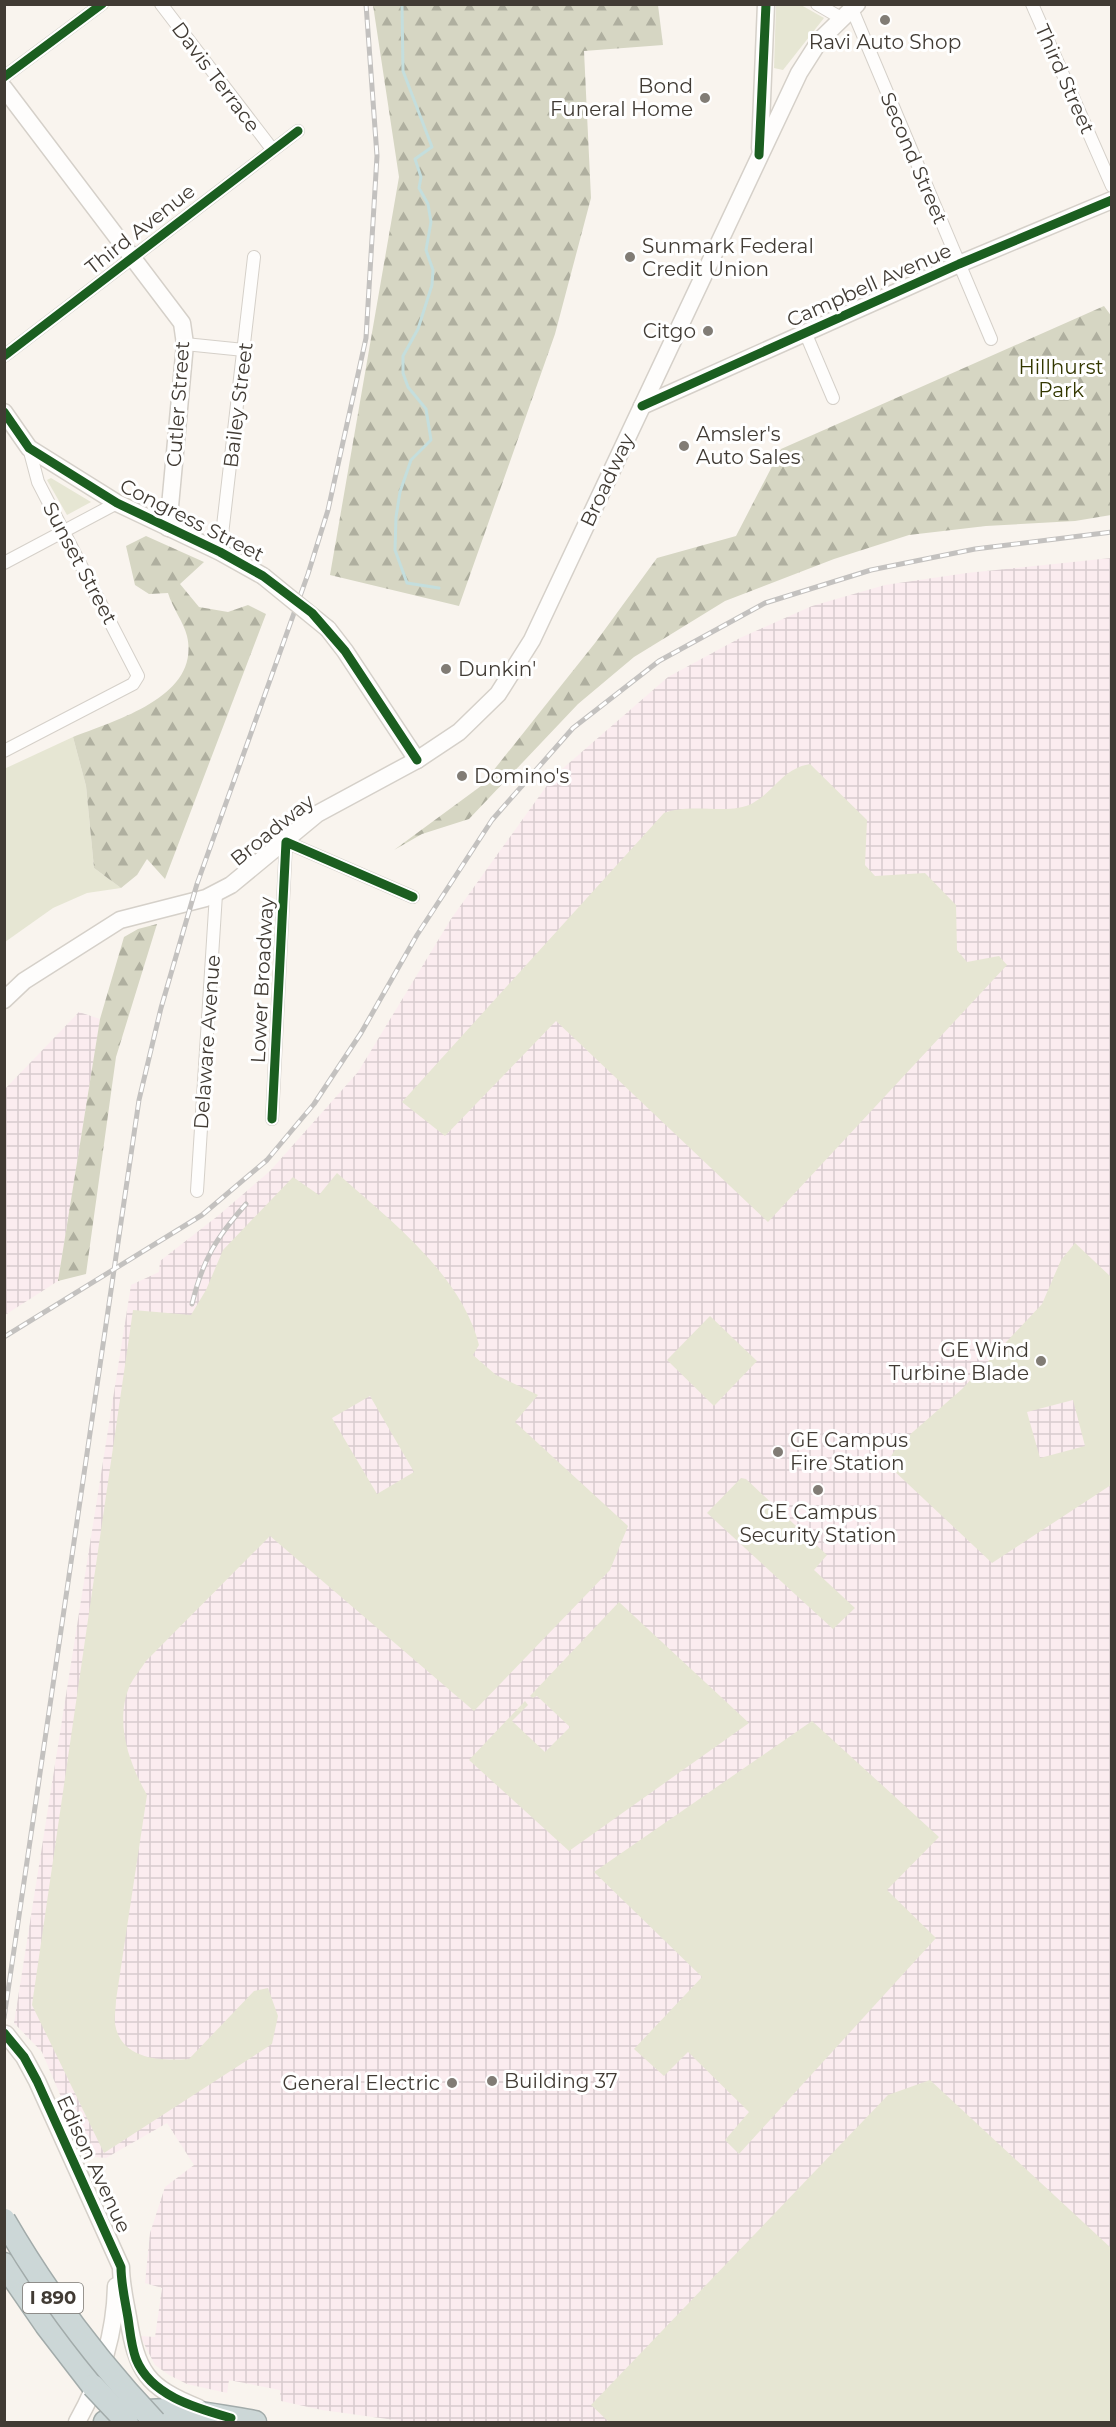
<svg xmlns="http://www.w3.org/2000/svg" width="1116" height="2427" viewBox="0 0 1116 2427" font-family="Montserrat,sans-serif">
	<defs>
		<pattern id="industrial-grid" width="8" height="8" patternUnits="userSpaceOnUse" patternTransform="scale(1.5)"><rect width="8" height="8" fill="#fbecef"/><path d="M0 4h8M4 0v8" fill="none" stroke="#d8cbce"/></pattern>
		<pattern id="forest-firs" width="22" height="20" patternUnits="userSpaceOnUse" patternTransform="scale(1.5)"><rect width="22" height="20" fill="#d6d6c3"/><path d="M5 1l3.5 6h-7zM16 11l3.5 6h-7z" fill="#afaf9f"/></pattern>
	</defs>
	<rect width="100%" height="100%" fill="#f9f4ee"/>
	<g fill="url(#industrial-grid)">
		<polygon points="1111,558 1111,2422 409,2422 322,2410 281,2401 280,2390 229,2380 227,2393 187,2384 169,2375 155,2365 140,2336 155,2337 162,2288 145,2283 150,2233 165,2187 194,2165 167,2123 106,2158 86,2156 42,2052 14,2023 131,1285 159,1272 160,1261 219,1215 270,1171 358,1072 451,919 553,777 668,677 740,638 812,606 885,585 967,573"/>
		<polygon points="79,1012 100,1019 58,1281 5,1315 4,1090"/>
	</g>
	<g fill="#e6e6d3" fill-rule="evenodd">
		<polygon points="776,5 801,5 824,18 783,70 774,68"/>
		<polygon points="51,478 91,502 67,515 47,480"/>
		<polygon points="73,737 86,786 94,868 121,888 87,893 53,908 5,942 4,769"/>
		<path d="M810,764L867,820L865,865L875,876L925,873L956,905L957,950L967,962L999,956L1007,965L768,1222L556,1021L445,1136L402,1102L664,813C692,802 730,816 753,803C776,790 782,769 810,764Z"/>
		<path d="M337,1173C390,1220 461,1274 479,1345L473,1355L496,1375L538,1395L515,1422L628,1526L610,1570L474,1711L270,1536L146,1661C141,1669 134,1677 130,1685C114,1722 129,1763 147,1795L116,2000C116,2008 114,2017 115,2024C121,2060 161,2061 189,2059L254,1991L268,1988L278,2016L272,2044L104,2153L32,2005L133,1310L191,1315L206,1290L223,1250L293,1177L319,1195ZM370,1396L414,1472L377,1494L332,1418Z"/>
		<path d="M1075,1243L1111,1277V1485L992,1563L891,1468L890,1458L898,1445L962,1389L1042,1304L1061,1260ZM1073,1400L1085,1446L1040,1458L1027,1412Z"/>
		<polygon points="710,1316 757,1361 714,1406 667,1360"/>
		<polygon points="741,1478 746,1479 827,1555 814,1570 855,1608 833,1629 707,1513"/>
		<polygon points="619,1602 749,1723 569,1851 469,1760 525,1701 528,1705 512,1721 545,1752 570,1727 537,1696 533,1698 530,1696"/>
		<polygon points="812,1721 939,1837 887,1890 936,1938 739,2154 725,2140 749,2112 688,2052 664,2076 634,2049 702,1977 594,1872"/>
		<polygon points="930,2080 1111,2248 1111,2422 609,2422 591,2405 888,2095"/>
	</g>
	<g fill="url(#forest-firs)">
		<polygon points="373,5 658,5 663,45 584,51 591,198 555,334 459,606 330,575 399,177"/>
		<polygon points="1104,306 1112,317 1111,515 1075,521 986,526 909,535 834,559 725,601 634,657 578,704 469,819 422,834 394,850 481,786 595,643 657,558 736,536 781,449"/>
		<path d="M146,536L204,562L180,584L199,607L228,612L248,605L266,614L165,879L147,859L137,875L121,888L94,868L86,786L73,737C115,720 201,697 187,636C184,623 172,607 168,593L149,594L135,585L126,546Z"/>
		<polygon points="157,924 116,1057 86,1274 58,1281 100,1019 124,937 138,929"/>
	</g>
	<g fill="none" stroke-linecap="round" stroke-linejoin="round">
		<polyline stroke="#c4dedd" stroke-width="3" points="402,4 403,71 432,147 415,159 421,177 419,188 428,204 431,222 426,250 433,270 432,285 418,329 403,356 403,373 408,387 426,409 431,440 411,460 400,492 396,517 395,550 407,583 439,588"/>
		<defs>
			<g id="street">
				<polyline points="161,4 272,149"/>
				<polyline points="817,4 841,18"/>
				<polyline points="1032,4 1112,186"/>
				<polyline points="852,9 991,339"/>
				<polyline points="4,77 102,4"/>
				<polyline points="805,332 833,398"/>
				<polyline points="185,344 244,350"/>
				<polyline points="4,356 298,131"/>
				<polyline points="220,552 254,257"/>
				<polyline points="4,563 117,503"/>
				<polyline points="4,751 133,684 138,676 38,482 29,448"/>
				<polyline points="272,1119 286,842 413,897"/>
				<polyline points="197,1191 216,894"/>
			</g>
			<g id="secondary">
				<polyline points="4,88 182,323 185,344 168,528"/>
				<polyline points="760,148 766,4"/>
				<polyline points="642,406 959,264 1112,200"/>
				<polyline points="4,412 29,448 117,503 220,552 263,576"/>
				<polyline points="328,629 345,651 417,760"/>
				<polyline points="4,1000 24,981 120,920 206,898 231,885 317,814 417,760 459,732 498,694 532,640 799,73 820,40 857,4"/>
				<path d="M6,2034L24,2057L37,2081L121,2267C121,2284 125,2300 128,2317C137,2372 146,2387 199,2408"/>
				<path d="M77,2422C100,2381 115,2334 116,2286"/>
			</g>
			<g id="highway">
				<polyline points="4,2264 46,2325 93,2386"/>
				<path d="M105,2422C154,2400 205,2414 255,2422"/>
			</g>
		</defs>
		<use href="#street" stroke="#d5d0c9" stroke-width="14"/>
		<use href="#secondary" stroke="#d5d0c9" stroke-width="19"/>
		<use href="#highway" stroke="#a2abaa" stroke-width="25"/>
		<use href="#street" stroke="#fefdfc" stroke-width="12"/>
		<use href="#secondary" stroke="#fefdfc" stroke-width="16"/>
		<use href="#highway" stroke="#ccd7d7" stroke-width="22"/>
		<defs>
			<g id="rail">
				<path d="M192,1304C203,1259 216,1238 246,1204"/>
				<polyline points="4,1337 202,1215 267,1160 314,1104 361,1033 417,935 492,820 573,728 659,661 765,603 871,570 975,549 1112,532"/>
				<polyline points="4,2018 139,1100 161,1008 197,884 308,574 328,510 366,338 377,156 366,4"/>
			</g>
		</defs>
		<use href="#rail" stroke="#c3c1bf" stroke-width="5"/>
		<use href="#rail" stroke="#fff" stroke-width="3" stroke-dasharray="9" stroke-linecap="butt"/>
		<defs>
			<polyline id="secondary-bridge" points="263,576 328,629"/>
			<g id="highway-bridge">
				<path d="M4,2220C47,2294 97,2361 155,2422"/>
				<polyline points="93,2386 127,2422"/>
			</g>
		</defs>
		<use href="#secondary-bridge" stroke="#d5d0c9" stroke-width="19" stroke-linecap="butt"/>
		<use href="#highway-bridge" stroke="#a2abaa" stroke-width="25" stroke-linecap="butt"/>
		<use href="#secondary-bridge" stroke="#fefdfc" stroke-width="16"/>
		<use href="#highway-bridge" stroke="#ccd7d7" stroke-width="22"/>
		<defs>
			<g id="cycleway">
				<polyline points="4,77 102,4"/>
				<polyline points="759,155 766,4"/>
				<polyline points="4,356 298,131"/>
				<polyline points="642,406 959,264 1112,200"/>
				<polyline points="4,412 29,448 117,503 220,552 263,576 312,613 345,651 417,760"/>
				<polyline points="272,1119 286,842 413,897"/>
				<path d="M4,2033L24,2057L37,2081L121,2267C121,2284 125,2300 128,2318C130,2331 131,2345 136,2359C151,2396 196,2408 231,2418"/>
			</g>
		</defs>
		<use href="#cycleway" stroke="#fff" stroke-width="13"/>
		<use href="#cycleway" stroke="#1b5e20" stroke-width="9"/>
	</g>
	<g fill="#817c75" stroke="#fff" stroke-width="2">
		<circle cx="885" cy="20" r="6"/>
		<circle cx="705" cy="98" r="6"/>
		<circle cx="630" cy="257" r="6"/>
		<circle cx="708" cy="331" r="6"/>
		<circle cx="684" cy="446" r="6"/>
		<circle cx="446" cy="669" r="6"/>
		<circle cx="462" cy="776" r="6"/>
		<circle cx="1041" cy="1361" r="6"/>
		<circle cx="778" cy="1452" r="6"/>
		<circle cx="818" cy="1490" r="6"/>
		<circle cx="492" cy="2081" r="6"/>
		<circle cx="452" cy="2083" r="6"/>
	</g>
	<g text-anchor="middle" stroke-width="6" stroke-linejoin="round" paint-order="stroke">
		<rect fill="#fff" stroke="#7a7671" stroke-width="1.5" x="23" y="2283" width="60" height="30" rx="4.5"/>
		<g font-size="18" font-weight="bold" fill="#413b34">
			<text x="53" y="2304">I 890</text>
		</g>
		<g font-size="20" fill="#413b34" stroke="#fff" text-anchor="start">
			<text x="885" y="49" text-anchor="middle">Ravi Auto Shop</text>
			<text x="693" y="93" text-anchor="end">Bond<tspan x="693" dy="23">Funeral Home</tspan></text>
			<text x="642" y="253">Sunmark Federal<tspan x="642" dy="23">Credit Union</tspan></text>
			<text x="696" y="338" text-anchor="end">Citgo</text>
			<text x="696" y="441">Amsler's<tspan x="696" dy="23">Auto Sales</tspan></text>
			<text x="458" y="676">Dunkin'</text>
			<text x="474" y="783">Domino's</text>
			<text x="1029" y="1357" text-anchor="end">GE Wind<tspan x="1029" dy="23">Turbine Blade</tspan></text>
			<text x="790" y="1447">GE Campus<tspan x="790" dy="23">Fire Station</tspan></text>
			<text x="818" y="1519" text-anchor="middle">GE Campus<tspan x="818" dy="23">Security Station</tspan></text>
			<text x="504" y="2088">Building 37</text>
			<text x="440" y="2090" text-anchor="end">General Electric</text>
		</g>
		<g font-size="20" fill="#413b34" stroke="#fff">
			<text transform="translate(216 77) rotate(53)" y="7">Davis Terrace</text>
			<text transform="translate(1065 79) rotate(66)" y="7">Third Street</text>
			<text transform="translate(914 158) rotate(67)" y="7">Second Street</text>
			<text transform="translate(140 229) rotate(-38)" y="7">Third Avenue</text>
			<text transform="translate(869 285) rotate(-24)" y="7">Campbell Avenue</text>
			<text transform="translate(178 404) rotate(-86)" y="7">Cutler Street</text>
			<text transform="translate(238 405) rotate(-83)" y="7">Bailey Street</text>
			<text transform="translate(607 480) rotate(-65)" y="7">Broadway</text>
			<text transform="translate(192 520) rotate(27)" y="7">Congress Street</text>
			<text transform="translate(80 563) rotate(62)" y="7">Sunset Street</text>
			<text transform="translate(272 830) rotate(-39)" y="7">Broadway</text>
			<text transform="translate(262 980) rotate(-87)" y="7">Lower Broadway</text>
			<text transform="translate(207 1042) rotate(-86)" y="7">Delaware Avenue</text>
			<text transform="translate(94 2164) rotate(65)" y="7">Edison Avenue</text>
		</g>
		<g font-size="20" fill="#343801" stroke="#fff">
			<text x="1061" y="374">Hillhurst<tspan x="1061" dy="23">Park</tspan></text>
		</g>
	</g>
	<rect width="1116" height="2427" fill="none" stroke="#413b34" stroke-width="12"/>
</svg>
